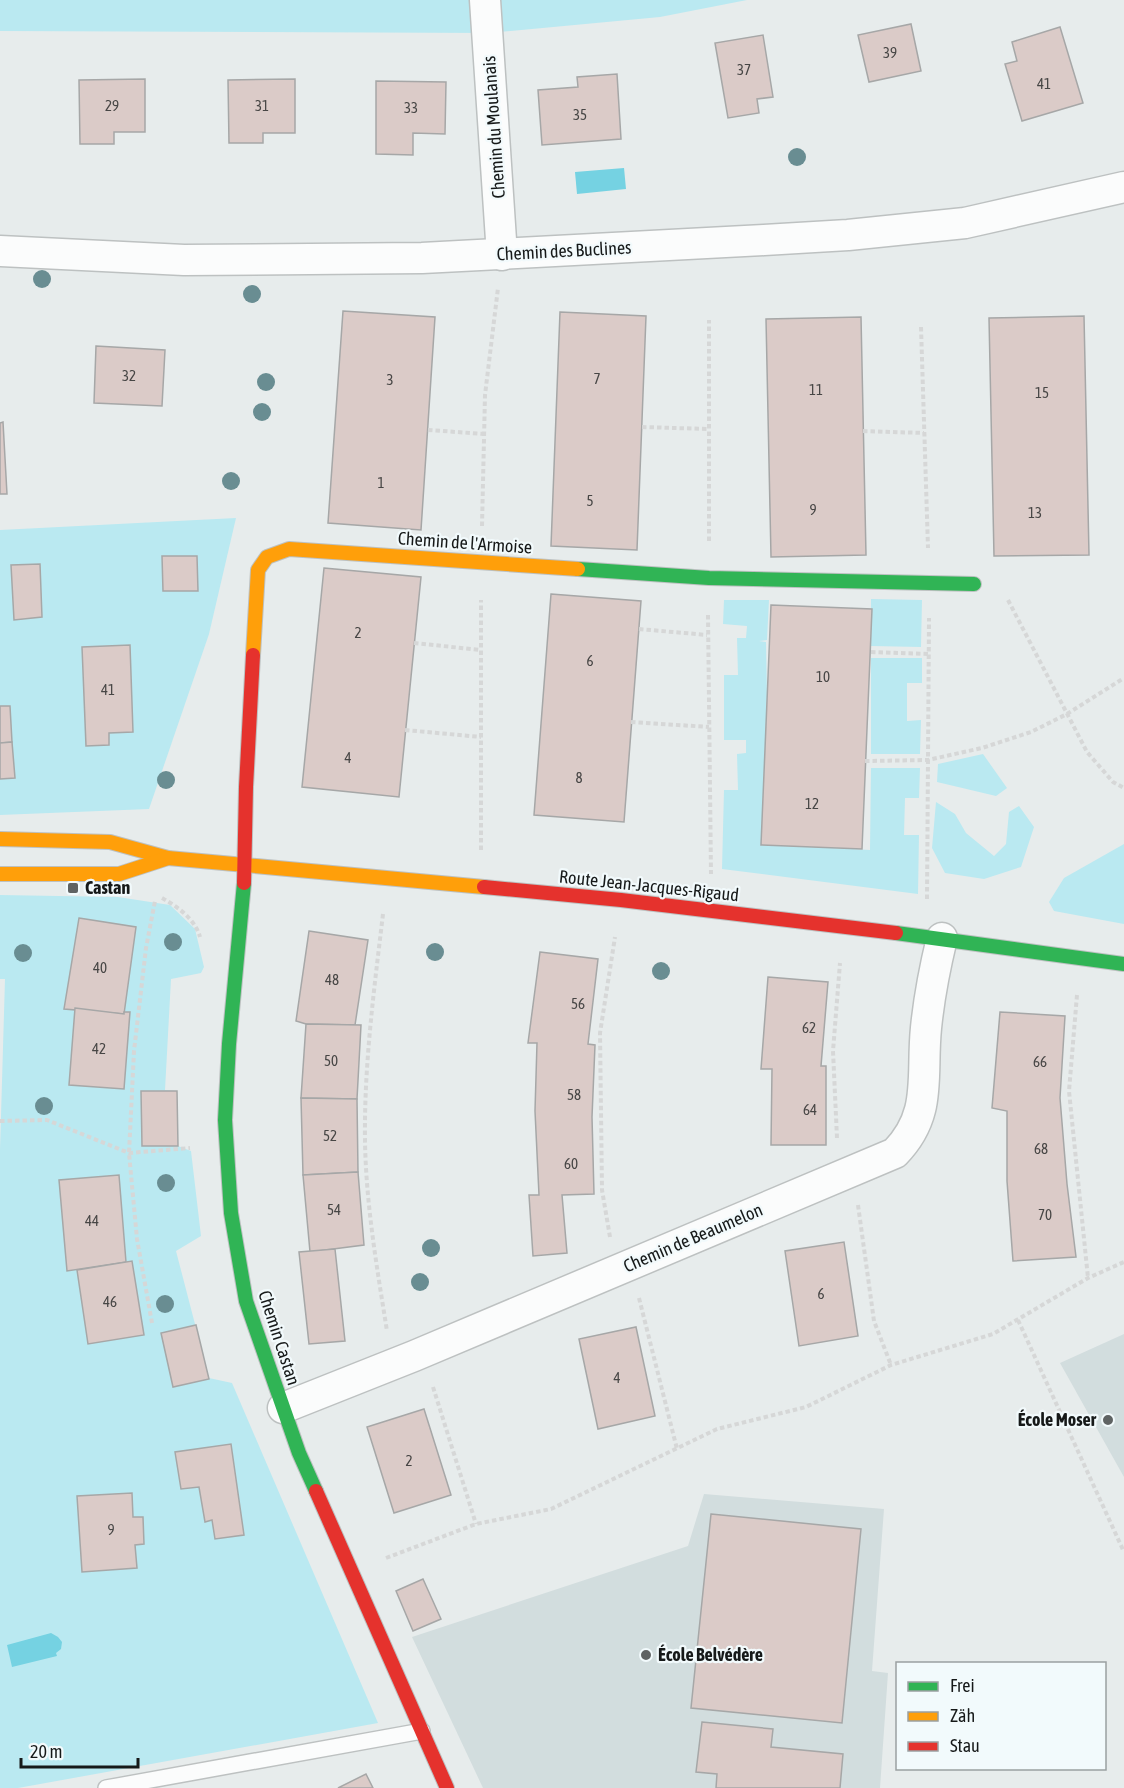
<svg xmlns="http://www.w3.org/2000/svg" width="1124" height="1788" viewBox="0 0 1124 1788" font-family="'Asap Condensed',sans-serif">
	<rect width="100%" height="100%" fill="#e7ecec"/>
	<g fill="#d2ddde">
		<polygon points="1124,1334 1124,1477 1060,1363"/>
		<polygon points="704,1494 884,1509 872,1671 888,1673 880,1788 483,1788 412,1637 688,1546"/>
	</g>
	<g fill="#bae9f1">
		<polygon points="0,0 747,0 660,17 489,33 0,31"/>
		<polygon points="236,518 209,634 149,809 0,815 0,530"/>
		<polygon points="871,599 922,600 921,647 871,646"/>
		<polygon points="724,600 769,600 767,640 759,641 766,642 767,697 761,844 870,850 871,768 920,768 919,798 905,798 904,835 919,835 918,894 722,869 724,790 738,790 737,754 746,753 746,740 724,740 724,675 738,675 737,638 746,638 747,626 723,624"/>
		<polygon points="871,658 922,658 922,683 907,683 907,721 921,720 920,754 871,754"/>
		<polygon points="983,754 1007,788 996,796 937,782 938,764"/>
		<polygon points="936,802 955,814 966,833 994,856 1006,844 1009,812 1019,806 1034,827 1021,867 984,879 945,873 932,848"/>
		<polygon points="1124,844 1124,924 1054,911 1049,902 1064,878"/>
		<polygon points="0,895 118,897 170,905 195,929 204,967 201,973 171,979 165,1090 177,1091 178,1146 191,1151 201,1236 176,1251 209,1378 232,1383 378,1723 18,1788 0,1788 0,1150 5,979 0,979"/>
	</g>
	<g fill="#75d2e2">
		<polygon points="624,168 626,189 577,194 575,172"/>
		<polygon points="51,1633 58,1637 62,1642 61,1649 56,1653 57,1656 12,1667 7,1645"/>
	</g>
	<g fill="#dbcbc8" stroke="#a6a7a7" stroke-width="1.5">
		<polygon points="911,24 921,71 869,82 858,35"/>
		<polygon points="1060,27 1083,103 1022,121 1005,64 1017,61 1012,42"/>
		<polygon points="763,35 773,97 757,99 759,113 728,118 715,43"/>
		<polygon points="617,74 621,139 542,145 538,90 578,87 577,77"/>
		<polygon points="145,79 145,132 114,132 114,144 80,144 79,80"/>
		<polygon points="295,79 295,133 263,133 263,143 229,143 228,80"/>
		<polygon points="376,81 446,82 445,134 413,133 413,155 376,154"/>
		<polygon points="343,311 435,317 421,530 328,523"/>
		<polygon points="560,312 646,316 637,550 551,546"/>
		<polygon points="1084,316 1089,555 994,556 989,318"/>
		<polygon points="861,317 866,555 771,557 766,319"/>
		<polygon points="96,346 165,350 162,406 94,403"/>
		<polygon points="3,422 7,494 0,494 0,423"/>
		<polygon points="162,556 197,556 198,591 163,591"/>
		<polygon points="40,564 42,617 14,620 11,565"/>
		<polygon points="324,568 421,577 399,797 302,787"/>
		<polygon points="551,594 641,601 624,822 534,815"/>
		<polygon points="771,605 872,609 862,849 761,845"/>
		<polygon points="130,645 133,732 109,733 109,745 86,746 82,647"/>
		<polygon points="0,706 10,706 12,742 0,743"/>
		<polygon points="12,742 15,778 0,779 0,743"/>
		<polygon points="79,918 136,927 124,1014 64,1009"/>
		<polygon points="309,931 368,940 355,1025 306,1024 296,1021"/>
		<polygon points="540,952 598,959 588,1044 595,1045 592,1117 594,1194 562,1195 567,1253 533,1256 529,1195 539,1195 535,1111 537,1043 528,1043"/>
		<polygon points="768,977 828,982 821,1066 826,1066 826,1145 771,1145 772,1069 761,1069"/>
		<polygon points="75,1008 124,1014 124,1012 130,1012 124,1089 69,1085"/>
		<polygon points="1000,1012 1065,1016 1060,1098 1067,1184 1076,1257 1013,1261 1007,1181 1007,1111 992,1108"/>
		<polygon points="306,1024 361,1025 357,1099 301,1098"/>
		<polygon points="141,1091 177,1091 178,1146 142,1146"/>
		<polygon points="301,1098 357,1099 358,1172 303,1175"/>
		<polygon points="358,1172 364,1245 310,1252 303,1175"/>
		<polygon points="119,1175 126,1262 67,1271 59,1180"/>
		<polygon points="844,1242 858,1336 799,1346 785,1251"/>
		<polygon points="335,1249 345,1341 309,1344 299,1252"/>
		<polygon points="132,1261 144,1335 88,1344 77,1270"/>
		<polygon points="196,1325 209,1379 173,1387 161,1333"/>
		<polygon points="636,1327 655,1416 598,1429 579,1339"/>
		<polygon points="424,1409 451,1495 394,1513 367,1427"/>
		<polygon points="231,1444 244,1535 215,1539 212,1520 205,1522 199,1487 181,1489 175,1452"/>
		<polygon points="132,1493 133,1517 143,1517 144,1544 135,1545 137,1568 82,1572 77,1496"/>
		<polygon points="711,1514 861,1529 842,1723 691,1708"/>
		<polygon points="423,1579 441,1619 413,1631 396,1591"/>
		<polygon points="702,1722 773,1729 771,1747 843,1754 840,1788 716,1788 717,1774 696,1772"/>
		<polygon points="366,1774 373,1788 338,1788"/>
	</g>
	<g fill="none" stroke-linecap="round" stroke-linejoin="round">
		<defs>
			<polyline id="lane" points="106,1788 422,1731"/>
			<g id="street">
				<polyline points="485,0 502,255"/>
				<polyline points="0,251 184,260 422,258 764,240 848,235 965,223 1124,187"/>
				<path d="M283,1408L414,1356L895,1153C933,1114 921,1077 926,1028C929,998 935,967 942,938"/>
			</g>
			<g id="fast">
				<polyline points="578,569 709,578 974,584"/>
				<polyline points="244,883 229,1044 225,1120 231,1213 246,1301 299,1453 316,1491"/>
				<polyline points="896,933 1124,964"/>
			</g>
			<g id="slow">
				<polyline points="253,655 258,570 267,557 289,549 578,569"/>
				<polyline points="0,839 110,842 168,858 484,887"/>
				<polyline points="0,874 119,874 168,858"/>
			</g>
			<g id="jam">
				<polyline points="244,883 246,787 253,655"/>
				<polyline points="484,887 621,900 896,933"/>
				<polyline points="316,1491 447,1788"/>
			</g>
		</defs>
		<use href="#lane" stroke="#bdc1c1" stroke-width="18"/>
		<use href="#street" stroke="#bdc1c1" stroke-width="33"/>
		<use href="#fast" stroke="#bdc1c1" stroke-width="16"/>
		<use href="#slow" stroke="#bdc1c1" stroke-width="16"/>
		<use href="#jam" stroke="#bdc1c1" stroke-width="16"/>
		<g stroke="#d6d7d7" stroke-width="4" stroke-dasharray="4.5 3" stroke-linecap="butt">
			<polyline points="921,327 928,548"/>
			<polyline points="642,427 708,429"/>
			<polyline points="428,430 485,434"/>
			<polyline points="863,431 924,433"/>
			<polyline points="482,526 485,395 498,288"/>
			<polyline points="709,541 709,320"/>
			<polyline points="1008,600 1087,752 1113,782 1124,788"/>
			<polyline points="708,615 711,874"/>
			<polyline points="639,629 707,635"/>
			<polyline points="414,643 481,650"/>
			<polyline points="871,652 928,654"/>
			<polyline points="631,722 709,727"/>
			<polyline points="405,730 481,737"/>
			<polyline points="865,761 928,760 982,748 1031,732 1067,714 1124,678"/>
			<polyline points="481,850 481,600"/>
			<path d="M162,898C178,907 195,919 200,937"/>
			<polyline points="927,899 929,618"/>
			<path d="M383,914C374,990 364,1065 365,1141C366,1205 377,1268 387,1331"/>
			<polyline points="1077,995 1069,1091 1088,1278"/>
			<polyline points="0,1121 47,1120 129,1153 190,1148"/>
			<polyline points="837,1138 833,1051 840,963"/>
			<polyline points="858,1205 874,1321 891,1365"/>
			<polyline points="610,1237 602,1190 600,1033 615,937"/>
			<polyline points="639,1298 677,1449"/>
			<polyline points="1018,1320 1124,1552"/>
			<polyline points="152,1323 137,1239 129,1153 134,1051 146,948 155,901"/>
			<polyline points="433,1387 476,1524"/>
			<polyline points="386,1558 476,1524 551,1509 717,1429 806,1407 891,1365 993,1334 1088,1278 1124,1262"/>
		</g>
		<use href="#lane" stroke="#fbfcfc" stroke-width="15"/>
		<use href="#street" stroke="#fbfcfc" stroke-width="30"/>
		<use href="#fast" stroke="#30b455" stroke-width="14"/>
		<use href="#slow" stroke="#ff9f0a" stroke-width="14"/>
		<use href="#jam" stroke="#e5322d" stroke-width="14"/>
	</g>
	<g fill="#698d92">
		<circle cx="797" cy="157" r="9"/>
		<circle cx="42" cy="279" r="9"/>
		<circle cx="252" cy="294" r="9"/>
		<circle cx="266" cy="382" r="9"/>
		<circle cx="262" cy="412" r="9"/>
		<circle cx="231" cy="481" r="9"/>
		<circle cx="166" cy="780" r="9"/>
		<circle cx="173" cy="942" r="9"/>
		<circle cx="435" cy="952" r="9"/>
		<circle cx="23" cy="953" r="9"/>
		<circle cx="661" cy="971" r="9"/>
		<circle cx="44" cy="1106" r="9"/>
		<circle cx="166" cy="1183" r="9"/>
		<circle cx="431" cy="1248" r="9"/>
		<circle cx="420" cy="1282" r="9"/>
		<circle cx="165" cy="1304" r="9"/>
	</g>
	<g fill="#5f6363" stroke="#f2fafc" stroke-width="2">
		<rect x="67" y="882" width="12" height="12" rx="3"/>
		<circle cx="1108" cy="1420" r="6"/>
		<circle cx="646" cy="1655" r="6"/>
	</g>
	<g text-anchor="middle" stroke-width="4.5" stroke-linejoin="round" paint-order="stroke">
		<g font-size="15" fill="#474645">
			<text x="890" y="58">39</text>
			<text x="744" y="75">37</text>
			<text x="1044" y="89">41</text>
			<text x="112" y="111">29</text>
			<text x="262" y="111">31</text>
			<text x="411" y="113">33</text>
			<text x="580" y="120">35</text>
			<text x="129" y="381">32</text>
			<text x="597" y="384">7</text>
			<text x="390" y="385">3</text>
			<text x="816" y="395">11</text>
			<text x="1042" y="398">15</text>
			<text x="381" y="488">1</text>
			<text x="590" y="506">5</text>
			<text x="813" y="515">9</text>
			<text x="1035" y="518">13</text>
			<text x="358" y="638">2</text>
			<text x="590" y="666">6</text>
			<text x="823" y="682">10</text>
			<text x="108" y="695">41</text>
			<text x="348" y="763">4</text>
			<text x="579" y="783">8</text>
			<text x="812" y="809">12</text>
			<text x="100" y="973">40</text>
			<text x="332" y="985">48</text>
			<text x="578" y="1009">56</text>
			<text x="809" y="1033">62</text>
			<text x="99" y="1054">42</text>
			<text x="331" y="1066">50</text>
			<text x="1040" y="1067">66</text>
			<text x="574" y="1100">58</text>
			<text x="810" y="1115">64</text>
			<text x="330" y="1141">52</text>
			<text x="1041" y="1154">68</text>
			<text x="571" y="1169">60</text>
			<text x="334" y="1215">54</text>
			<text x="1045" y="1220">70</text>
			<text x="92" y="1226">44</text>
			<text x="821" y="1299">6</text>
			<text x="110" y="1307">46</text>
			<text x="617" y="1383">4</text>
			<text x="409" y="1466">2</text>
			<text x="111" y="1535">9</text>
		</g>
		<g font-size="18" fill="#161919" stroke="#f2fafc">
			<text transform="translate(494 127) rotate(-94)" y="6">Chemin du Moulanais</text>
			<text transform="translate(564 251) rotate(-3)" y="6">Chemin des Buclines</text>
			<text transform="translate(465 543) rotate(4)" y="6">Chemin de l'Armoise</text>
			<text transform="translate(649 886) rotate(6)" y="6">Route Jean-Jacques-Rigaud</text>
			<text transform="translate(693 1238) rotate(-23)" y="6">Chemin de Beaumelon</text>
			<text transform="translate(279 1338) rotate(72)" y="6">Chemin Castan</text>
		</g>
		<g font-size="18" font-weight="bold" fill="#161919" stroke="#f2fafc" text-anchor="start">
			<text x="85" y="894">Castan</text>
			<text x="1096" y="1426" text-anchor="end">École Moser</text>
			<text x="658" y="1661">École Belvédère</text>
		</g>
	</g>
	<rect x="896" y="1662" width="210" height="108" fill="#f2fafc" stroke="#9aa0a1" stroke-width="1.5"/>
	<rect x="908" y="1682" width="30" height="9" fill="#30b455" stroke="#9aa0a1" stroke-width="1.5"/>
	<text x="950" y="1692" font-size="18" fill="#161919">Frei</text>
	<rect x="908" y="1712" width="30" height="9" fill="#ff9f0a" stroke="#9aa0a1" stroke-width="1.5"/>
	<text x="950" y="1722" font-size="18" fill="#161919">Zäh</text>
	<rect x="908" y="1742" width="30" height="9" fill="#e5322d" stroke="#9aa0a1" stroke-width="1.5"/>
	<text x="950" y="1752" font-size="18" fill="#161919">Stau</text>
	<path d="M21 1758v9h117v-9" fill="none" stroke="#161919" stroke-width="3"/>
	<text x="30" y="1758" font-size="18" fill="#161919" stroke="#f2fafc" stroke-width="4.5" paint-order="stroke">20 m</text>
</svg>
